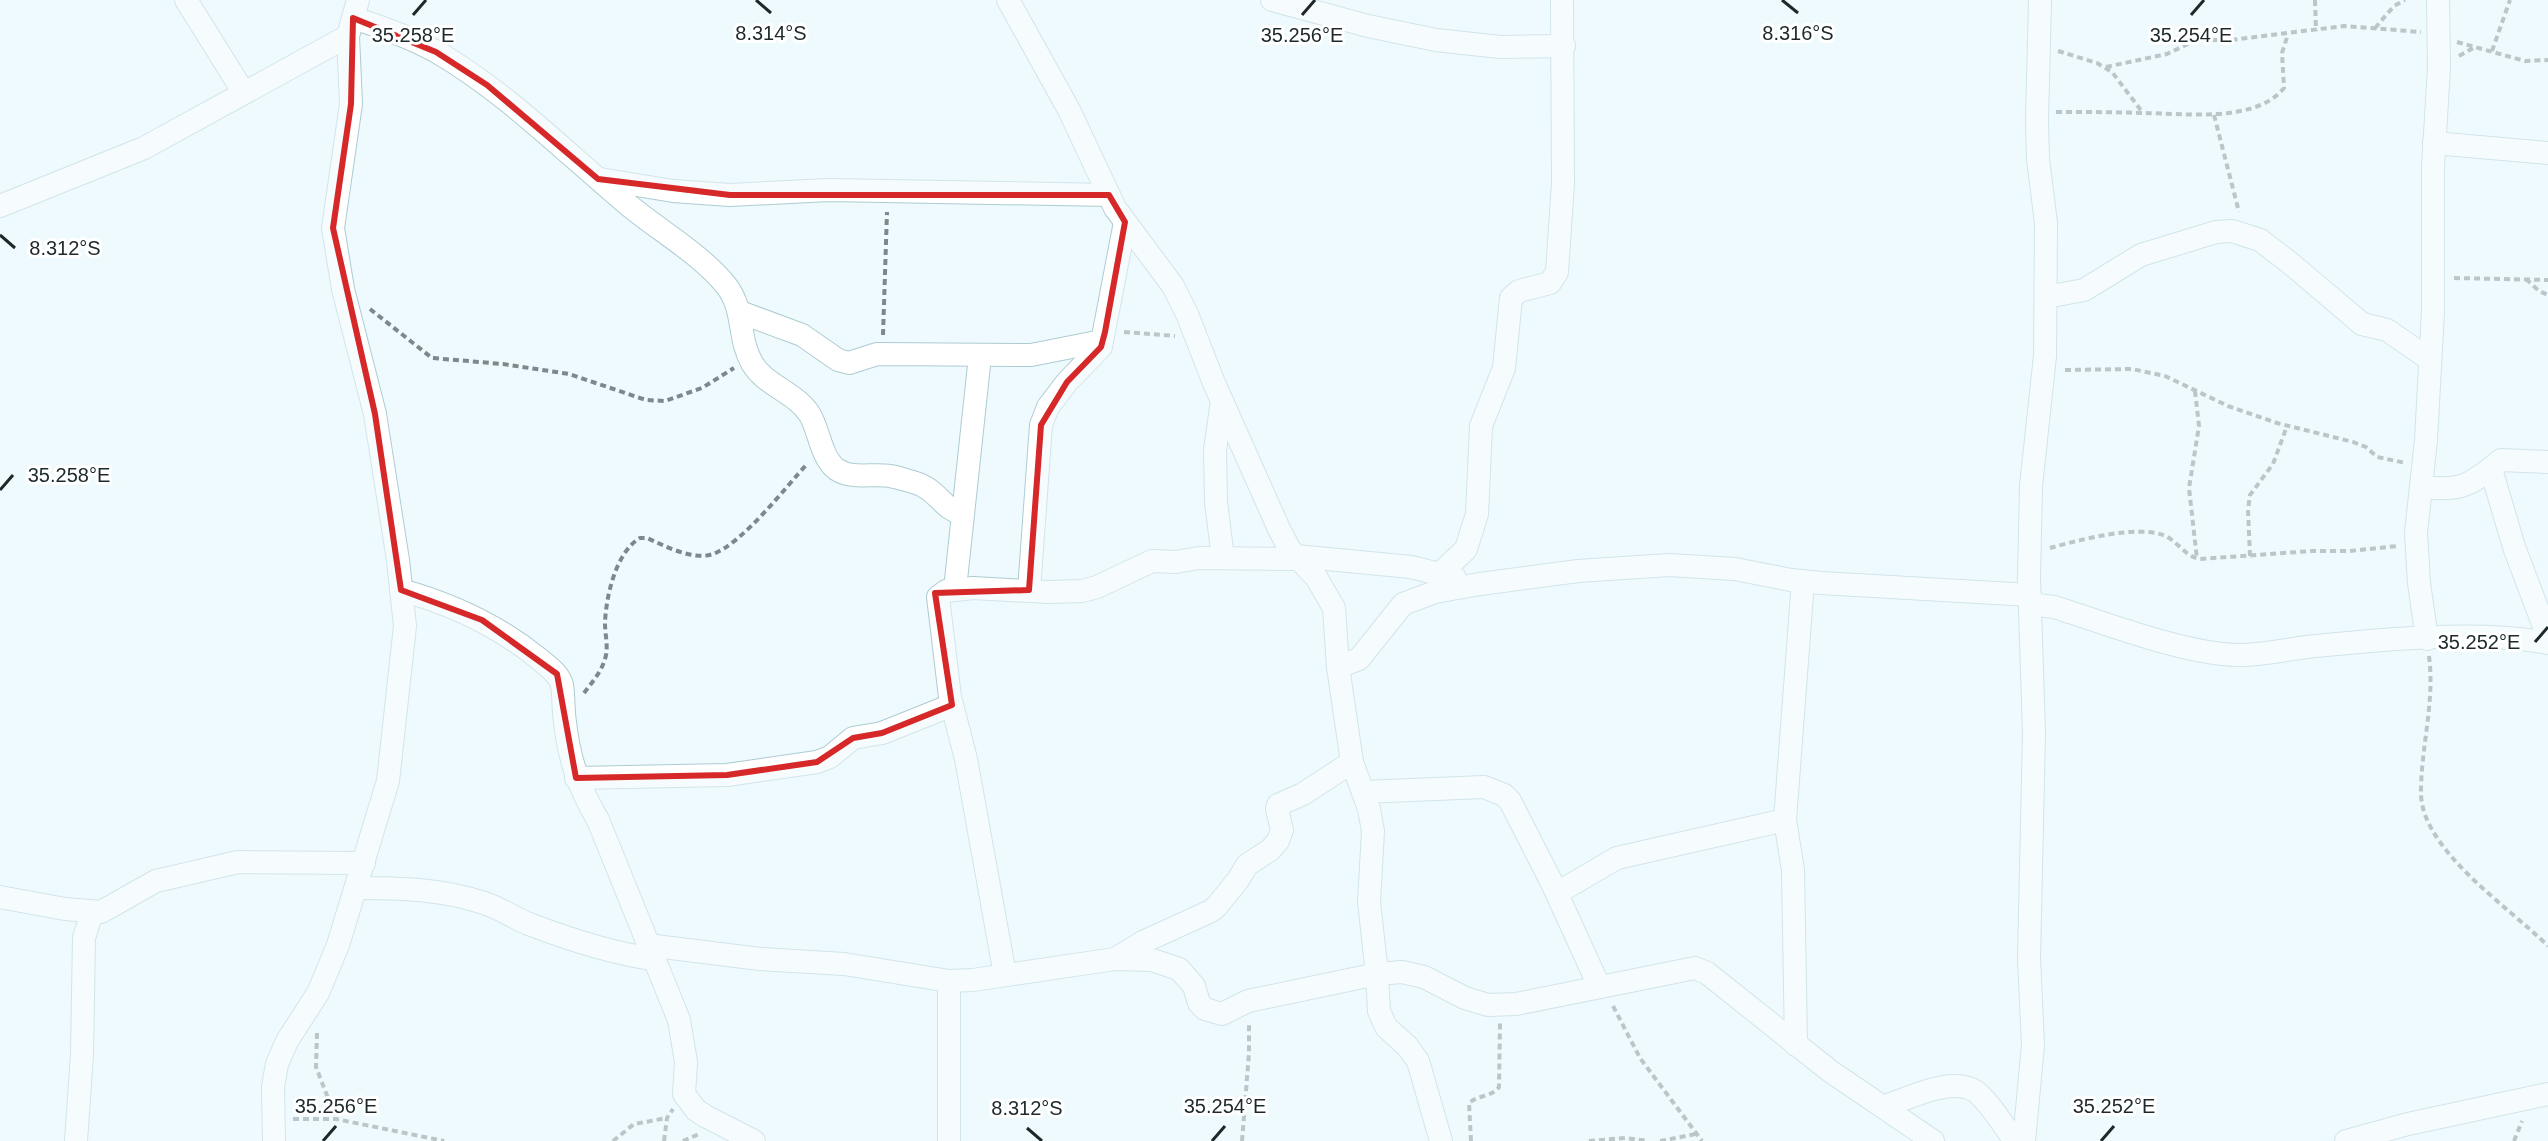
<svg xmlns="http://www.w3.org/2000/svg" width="2548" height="1141" viewBox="0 0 2548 1141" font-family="Helvetica,sans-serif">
	<rect width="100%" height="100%" fill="#eefafd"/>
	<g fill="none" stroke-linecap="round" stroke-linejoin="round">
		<defs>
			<g id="street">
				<polyline points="186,0 244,93"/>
				<polyline points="1008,0 1069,110 1115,208 1173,286 1187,314 1214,383 1279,529 1290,550 1316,577 1334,608 1338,667 1352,762 1369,809 1373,831 1369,902 1377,974 1379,1011 1386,1027 1407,1046 1418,1061 1441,1141"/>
				<polyline points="1272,0 1368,26 1436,40 1500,47 1564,46"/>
				<path d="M353,18C382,27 410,37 437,52C507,93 564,151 626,203C658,230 698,252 725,284C746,310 737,337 752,363C765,386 796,392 810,415C819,430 821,457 836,469C852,480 872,473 890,476C897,477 905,480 913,482C938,489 941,508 962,514"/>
				<polyline points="2434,143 2548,153"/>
				<polyline points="600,179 673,191 730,195 829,190 1109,195"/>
				<polyline points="0,206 144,148 348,36"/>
				<polyline points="2046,297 2084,290 2141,255 2216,232 2232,231 2260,240 2290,263 2362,324 2387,330 2429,359"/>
				<polyline points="740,312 802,335 838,360 849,363 877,354 1031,355 1102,341"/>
				<polyline points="1222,401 1215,450 1216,502 1223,558"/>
				<polyline points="2491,469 2514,547 2548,637"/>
				<path d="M2421,487C2461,492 2471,485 2501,460L2548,462"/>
				<polyline points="1296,556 1411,567 1455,578"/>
				<polyline points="1440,574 1466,549 1477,514 1481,426 1504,368 1511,298 1519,291 1550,283 1557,272 1563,183 1562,0"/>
				<polyline points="955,589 980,356"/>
				<path d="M401,590C452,604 497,625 538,658C547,666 559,673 562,685C564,697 563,710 565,722C569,759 579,788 598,820L679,1020L686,1062L684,1094L696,1110L705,1116L754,1141"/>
				<polyline points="1029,590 1041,425 1048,407 1067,382 1101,347 1125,222"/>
				<path d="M2030,604L2054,607C2106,623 2184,654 2237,655C2263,656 2291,648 2316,646C2386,639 2480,630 2548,643"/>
				<polyline points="2427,639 2419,583 2416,533 2426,440 2433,311 2433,167 2439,68 2438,0"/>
				<polyline points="1338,667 1359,659 1403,604 1435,592 1480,584 1578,571 1669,565 1735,569 1791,580 1821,583 2030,595"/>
				<polyline points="576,778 727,775 817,762 830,757 853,738 882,733 952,705"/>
				<polyline points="1363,792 1484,787 1504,795 1510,801 1552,883 1599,986"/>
				<path d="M357,888C401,888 442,889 484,903C500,908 514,918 529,924C568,939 611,953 653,959"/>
				<polyline points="1557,893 1617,858 1785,820"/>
				<polyline points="0,897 65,909 101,912 156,881 238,862 364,863"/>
				<polyline points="647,945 760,959 844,964 949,981 973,980 1115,959 1152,960 1179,969 1194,986 1199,1003 1205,1009 1222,1014 1248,1001 1377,974 1402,972 1424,977 1465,998 1488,1005 1516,1004 1695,968 1707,973 1830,1071 1933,1141"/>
				<polyline points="1115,959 1143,942 1211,911 1217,906 1238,880 1247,865 1270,850 1278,841 1282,830 1277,809 1278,805 1303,794 1352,762"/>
				<polyline points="1005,975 966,759 950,697 938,597 946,591 973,588 1048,592 1082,591 1097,587 1152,561 1176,562 1199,558 1299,559"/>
				<polyline points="949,981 949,1141"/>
				<polyline points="1796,1045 1793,870 1785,820 1803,581"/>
				<path d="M1883,1107C1907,1099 1950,1076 1975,1091C1988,1100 2005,1128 2015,1141"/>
				<polyline points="76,1141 82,1054 84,938 92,912"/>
				<polyline points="274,1141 273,1087 277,1064 287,1041 318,993 338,945 388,781 405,626 398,560 375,414 343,289 333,228 351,104 348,36 358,0"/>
				<polyline points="2024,1141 2033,1045 2029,959 2034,733 2029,578 2031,486 2045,356 2046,223 2038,159 2037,120 2040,0"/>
				<polyline points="2346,1141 2408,1124 2548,1094"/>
			</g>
		</defs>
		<use href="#street" stroke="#adccd2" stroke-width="24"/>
		<g stroke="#7c888b" stroke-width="4" stroke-dasharray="6 4" stroke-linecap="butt">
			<polyline points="2315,0 2316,31"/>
			<polyline points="2375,28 2394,6 2405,0"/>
			<polyline points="2457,42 2525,61 2548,60"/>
			<polyline points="2058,51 2097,63 2112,72 2143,113"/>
			<polyline points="2492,51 2510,0"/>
			<polyline points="2459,56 2475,47"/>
			<polyline points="2106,67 2167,54 2196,40 2231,40 2344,26 2421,32"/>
			<path d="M2056,112C2085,112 2114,112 2143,113C2183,113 2255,124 2284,88L2282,53L2288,34"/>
			<polyline points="2214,115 2239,212"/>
			<polyline points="2454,278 2548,280"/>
			<polyline points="2526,279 2539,291 2548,295"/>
			<polyline points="370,309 432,358 503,364 569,374 646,400 665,401 702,388 734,368"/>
			<polyline points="1124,332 1175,336"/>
			<polyline points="883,335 887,212"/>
			<polyline points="2065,370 2132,369 2165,376 2228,406 2277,423 2353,442 2366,447 2377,457 2406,463"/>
			<polyline points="2195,391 2199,426 2189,488 2197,559"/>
			<path d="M2050,548C2079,540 2135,525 2163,535C2177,540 2185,557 2200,559L2312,551H2350L2398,546"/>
			<polyline points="2250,556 2248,510 2250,495 2273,464 2287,426"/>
			<path d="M2429,656C2435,703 2421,746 2421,792C2420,849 2510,908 2548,946"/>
			<path d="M584,693C593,681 603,670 606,655C608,645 605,634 605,623C606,596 616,552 640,538H647C665,546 693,561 713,554C743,543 785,488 807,464"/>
			<polyline points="1613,1006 1640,1058 1702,1141"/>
			<polyline points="317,1033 316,1067 336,1119"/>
			<polyline points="293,1119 336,1119 444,1141"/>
			<polyline points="613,1141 634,1124 667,1118"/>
			<polyline points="664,1141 667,1118 673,1109"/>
			<polyline points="683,1141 699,1134"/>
			<polyline points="1242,1141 1249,1053 1249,1024"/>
			<path d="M1471,1141L1469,1103C1478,1095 1492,1097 1499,1087L1500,1023"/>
			<polyline points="1589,1141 1625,1138 1648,1141"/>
			<polyline points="1660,1141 1696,1134"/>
			<polyline points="2514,1141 2522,1121"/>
		</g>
		<use href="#street" stroke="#fff" stroke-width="22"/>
	</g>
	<path d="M0 0H2548V1141H0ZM353,18L436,52L487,85L598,179L730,195H1109L1125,222L1105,332L1101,347L1067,382L1041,425L1029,590L935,593L952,705L882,733L853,738L817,762L727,775L576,778L557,674L482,620L401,590L375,414L333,228L351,104Z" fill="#eefafd" fill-opacity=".55" fill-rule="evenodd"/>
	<path fill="none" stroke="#d62828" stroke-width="6" stroke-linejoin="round" d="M353,18L436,52L487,85L598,179L730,195H1109L1125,222L1105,332L1101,347L1067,382L1041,425L1029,590L935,593L952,705L882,733L853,738L817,762L727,775L576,778L557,674L482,620L401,590L375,414L333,228L351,104Z"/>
	<path fill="none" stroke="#1c282a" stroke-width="3" d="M756,0L771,13M1782,0L1798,13M413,15L426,0M1302,15L1315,0M2191,15L2204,0M0,235L15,248M0,490L13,475M2535,642L2548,627M1027,1128L1042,1141M323,1141L336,1126M1212,1141L1225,1126M2101,1141L2114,1126"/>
	<g font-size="20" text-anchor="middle" fill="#1c282a" stroke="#fff" stroke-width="6" stroke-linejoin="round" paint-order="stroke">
		<text x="771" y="40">8.314°S</text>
		<text x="1798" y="40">8.316°S</text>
		<text x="2191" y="42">35.254°E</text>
		<text x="413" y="42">35.258°E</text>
		<text x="1302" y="42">35.256°E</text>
		<text x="65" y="255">8.312°S</text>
		<text x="69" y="482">35.258°E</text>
		<text x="2479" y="649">35.252°E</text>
		<text x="336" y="1113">35.256°E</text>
		<text x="1225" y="1113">35.254°E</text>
		<text x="2114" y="1113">35.252°E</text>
		<text x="1027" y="1115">8.312°S</text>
	</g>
</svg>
